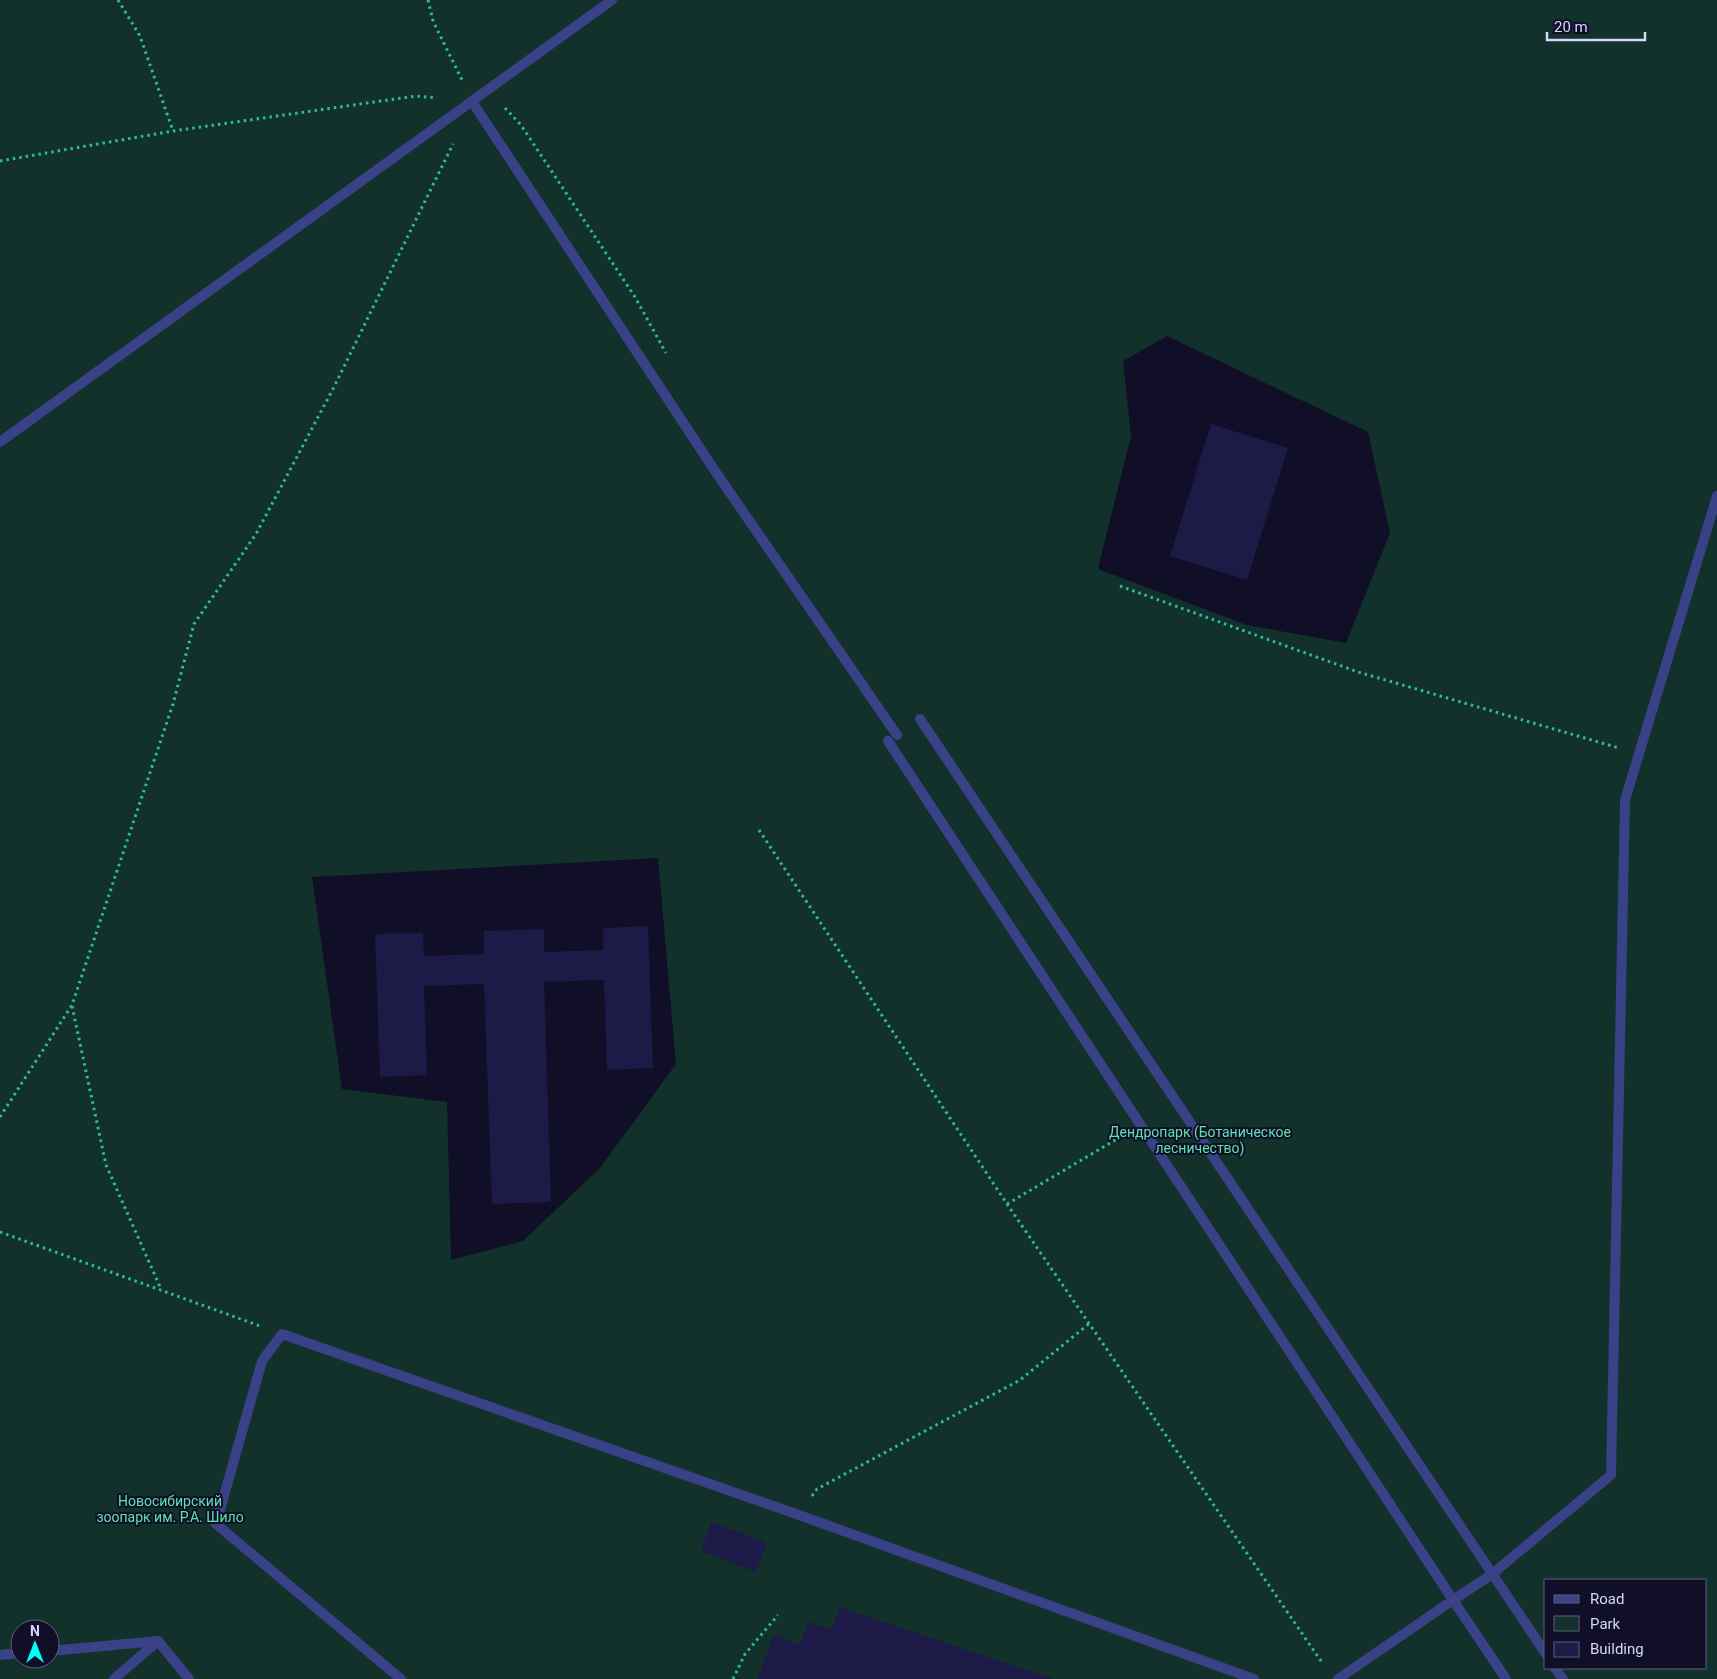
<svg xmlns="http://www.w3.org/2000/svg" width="1717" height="1679" viewBox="0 0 1717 1679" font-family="Roboto,sans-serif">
	<rect width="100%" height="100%" fill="#100f27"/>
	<path fill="#12312b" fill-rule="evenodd" d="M0,0H1717V1679H0ZM1167,336L1368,432L1390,533L1346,643L1247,625L1098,569L1131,436L1123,361ZM658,858L676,1064L600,1168L523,1241L451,1260L447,1102L342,1089L312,877ZM1546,1580H1706V1668H1546ZM20,1629H50V1659H20Z"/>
	<g fill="#1d1a48">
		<polygon points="1211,424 1288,448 1247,580 1170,556"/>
		<polygon points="648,926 653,1068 607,1070 604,980 544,982 551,1202 492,1204 484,984 424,986 427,1075 380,1077 375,934 423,933 424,956 484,954 484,931 544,929 544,952 603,950 603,928"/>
		<polygon points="711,1522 767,1543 756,1572 701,1551"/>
		<polygon points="840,1607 1053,1679 758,1679 774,1635 800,1645 808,1622 831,1630"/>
	</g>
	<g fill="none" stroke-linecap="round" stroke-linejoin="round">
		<g stroke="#2dbb9e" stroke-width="3" stroke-dasharray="2.5 4" stroke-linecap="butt">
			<polyline points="118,0 140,36 173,131"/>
			<polyline points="428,0 433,21 463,82"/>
			<polyline points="505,108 521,125 635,297 666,353"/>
			<polyline points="0,161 173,131 416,96 437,98"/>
			<polyline points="1120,586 1358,672 1619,748"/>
			<polyline points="759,830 1007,1204 1323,1664"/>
			<polyline points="72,1006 106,1165 161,1289"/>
			<polyline points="0,1117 72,1005 173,704 194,624 256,534 334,387 453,144"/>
			<polyline points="1007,1204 1122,1136"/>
			<polyline points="0,1232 260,1326"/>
			<polyline points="812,1496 817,1489 1020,1380 1090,1323"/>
			<polyline points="733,1679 745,1654 778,1615"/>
		</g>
		<g stroke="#394187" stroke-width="10">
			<polyline points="401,1679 216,1524 262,1361 282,1334 799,1515 1254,1679"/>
			<polyline points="1338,1679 1453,1600"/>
		</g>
		<g stroke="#394187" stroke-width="10">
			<polyline points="473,103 715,471 897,735"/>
			<polyline points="0,442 612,0"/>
			<polyline points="920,719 1546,1654"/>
			<polyline points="888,741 1453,1600"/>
			<polyline points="50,1651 158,1641"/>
			<polyline points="0,1655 20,1653"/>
			<polyline points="1555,1668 1563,1679"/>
			<polyline points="114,1679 158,1641 189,1679"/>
			<polyline points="1506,1679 1453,1600 1491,1575 1611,1475 1625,800 1717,496"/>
		</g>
	</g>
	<g text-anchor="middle" stroke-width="4" stroke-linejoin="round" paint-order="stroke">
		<g font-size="14" fill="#5ee2ae" stroke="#100f27">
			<text x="1200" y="1137">Дендропарк (Ботаническое<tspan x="1200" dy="16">лесничество)</tspan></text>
			<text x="170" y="1506">Новосибирский<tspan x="170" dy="16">зоопарк им. Р.А. Шило</tspan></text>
		</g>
	</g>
	<rect x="1544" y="1579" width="162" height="90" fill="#100f27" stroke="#5f5f7d"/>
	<rect x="1554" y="1595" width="25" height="8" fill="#394187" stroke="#5f5f7d"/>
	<text x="1590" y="1604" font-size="15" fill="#d5d6ff">Road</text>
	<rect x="1554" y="1616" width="25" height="15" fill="#12312b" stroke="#5f5f7d"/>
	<text x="1590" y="1629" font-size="15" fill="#d5d6ff">Park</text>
	<rect x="1554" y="1642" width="25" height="15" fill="#1d1a48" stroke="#5f5f7d"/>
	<text x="1590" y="1654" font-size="15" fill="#d5d6ff">Building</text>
	<g transform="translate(35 1644)"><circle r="24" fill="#100f27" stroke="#5f5f7d"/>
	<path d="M0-4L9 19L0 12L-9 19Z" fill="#01fff5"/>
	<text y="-8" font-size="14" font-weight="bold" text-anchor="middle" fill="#d5d6ff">N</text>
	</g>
	<path d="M1547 32v8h98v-8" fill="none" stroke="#d5d6ff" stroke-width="2.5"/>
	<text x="1554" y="32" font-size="15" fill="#d5d6ff" stroke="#100f27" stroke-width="4" paint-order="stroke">20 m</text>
</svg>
